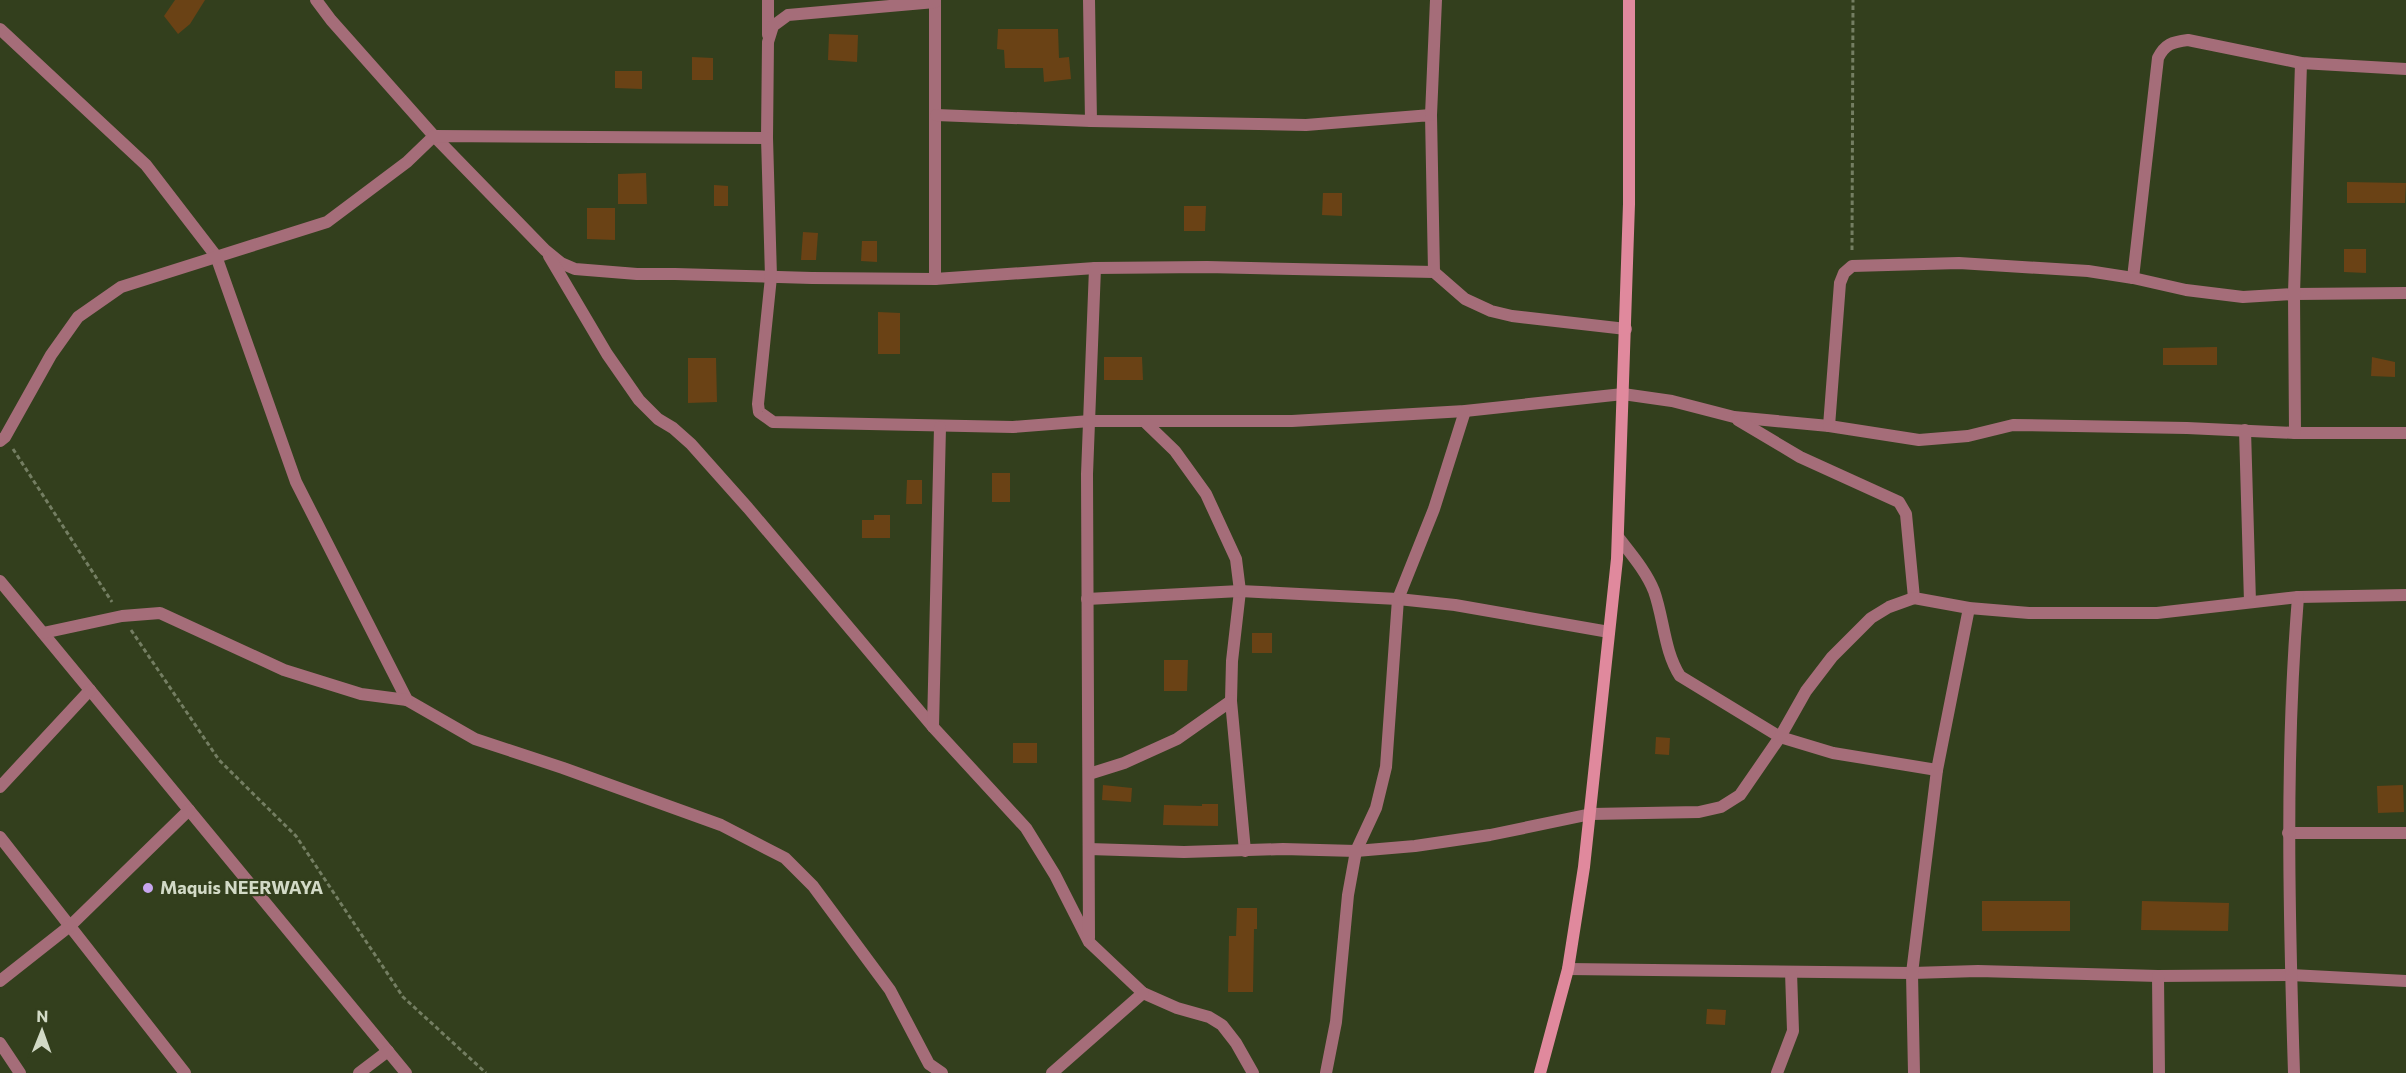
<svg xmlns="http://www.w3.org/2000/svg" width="2406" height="1073" viewBox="0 0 2406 1073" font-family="Commissioner,sans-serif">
	<rect width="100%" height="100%" fill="#333f1d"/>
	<g fill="#6a4215">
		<polygon points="175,0 205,0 190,24 178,34 164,16"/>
		<polygon points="998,29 1058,29 1059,58 1069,57 1071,79 1044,82 1043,68 1005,68 1004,50 997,49"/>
		<polygon points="829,34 858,35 857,62 828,60"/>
		<polygon points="692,57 713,58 713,80 692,80"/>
		<polygon points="615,71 642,71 642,89 615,88"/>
		<polygon points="646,173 647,204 618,204 618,174"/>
		<polygon points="2347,182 2406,183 2405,203 2347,203"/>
		<polygon points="714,185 728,186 728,206 714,206"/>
		<polygon points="1323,193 1342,193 1342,216 1322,215"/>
		<polygon points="1184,206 1206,206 1205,231 1184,231"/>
		<polygon points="587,208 615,208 615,240 587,239"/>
		<polygon points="803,232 818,233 816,260 801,260"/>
		<polygon points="862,241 877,241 877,262 861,261"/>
		<polygon points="2344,249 2366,249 2366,273 2344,272"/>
		<polygon points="878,312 900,313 900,354 878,354"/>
		<polygon points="2217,347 2217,365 2163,365 2163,348"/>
		<polygon points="1104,357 1142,357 1143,380 1104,380"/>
		<polygon points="2372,357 2395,362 2395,377 2371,376"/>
		<polygon points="688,358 716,358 717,402 688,403"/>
		<rect x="992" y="473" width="18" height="29"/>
		<polygon points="907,480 922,480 922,504 906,504"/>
		<polygon points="874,515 890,515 890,538 862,538 862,520 874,520"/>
		<rect x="1252" y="633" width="20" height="20"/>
		<polygon points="1164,660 1188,660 1187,691 1164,691"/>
		<polygon points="1656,737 1670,738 1669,755 1655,754"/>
		<rect x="1013" y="743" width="24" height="20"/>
		<polygon points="1103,785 1132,788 1131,802 1102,800"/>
		<polygon points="2403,785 2404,812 2378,813 2377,786"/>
		<polygon points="1202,804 1218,804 1218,826 1163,825 1164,805 1202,806"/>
		<rect x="1982" y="901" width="88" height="30"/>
		<polygon points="2142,901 2229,903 2228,931 2141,930"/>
		<polygon points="1237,908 1257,908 1257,929 1254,929 1253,992 1228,992 1229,936 1236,936"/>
		<polygon points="1707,1009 1726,1010 1725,1025 1706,1024"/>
	</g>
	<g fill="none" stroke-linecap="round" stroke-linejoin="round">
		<g stroke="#747e62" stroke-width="3" stroke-dasharray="4.5 3" stroke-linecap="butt">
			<polyline points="1852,250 1853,0"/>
			<polyline points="13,449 112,602"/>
			<polyline points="131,630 219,760 296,836 403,997 486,1073"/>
		</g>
		<g stroke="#a56d79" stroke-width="12">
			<polyline points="316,0 331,20 434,136 510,214 545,250 561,263 575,269 637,274 675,274 812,278 935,279 1095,268 1207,267 1434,272 1465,299 1491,311 1512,316 1626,329"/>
			<polyline points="768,0 768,35"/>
			<polyline points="935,0 935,279"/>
			<polyline points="1089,0 1091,121"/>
			<polyline points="935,2 788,15 773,26 768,42 767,138 771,277 758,404 759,412 773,422 1013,427 1090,421 1292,421 1465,411 1623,394 1672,401 1734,417 1829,426 1919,440 1968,436 2013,425 2187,428 2295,433 2406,433"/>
			<polyline points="0,29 146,165 216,256 296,482 407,700 475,739 563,768 721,825 785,858 813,886 890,990 929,1064 942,1073"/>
			<polyline points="936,115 1091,121 1306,125 1431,115 1434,272"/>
			<polyline points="1431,115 1436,0"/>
			<polyline points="549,256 607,354 639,400 658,419 673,428 691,444 748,508 933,727 1026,828 1055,875 1089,942 1143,993 1177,1008 1209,1017 1222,1025 1236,1043 1253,1073"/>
			<path d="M2133,278L2158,58C2165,44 2172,42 2188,40L2301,63L2406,69"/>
			<polyline points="1738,420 1800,457 1899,502 1906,514 1914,598 1969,608 2029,613 2157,613 2298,597 2406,595"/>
			<polyline points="1145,422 1175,451 1206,494 1236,559 1240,591 1232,661 1231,701 1245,851"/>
			<polyline points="1829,426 1840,283 1844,273 1852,266 1959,263 2088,271 2133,278 2186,290 2243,297 2294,294 2406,293"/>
			<polyline points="2245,430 2250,602"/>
			<polyline points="2295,433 2294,294 2301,63"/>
			<polyline points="0,441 5,437 51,355 78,317 121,287 327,222 407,162 434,136 767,138"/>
			<path d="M1618,537C1631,554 1646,571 1654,591C1664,619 1664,651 1680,676L1780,737L1833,753L1937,770"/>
			<polyline points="0,581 406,1073"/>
			<polyline points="1087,599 1240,591 1398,599 1455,605 1609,632"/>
			<polyline points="43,633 122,616 160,613 284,670 361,694 407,700"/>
			<polyline points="933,727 940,427"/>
			<polyline points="1089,774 1124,763 1177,739 1231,701"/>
			<polyline points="0,787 90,690"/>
			<polyline points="2288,833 2406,833"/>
			<polyline points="0,837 185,1073"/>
			<polyline points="1089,849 1184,852 1283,849 1356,851 1415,846 1490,835 1591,814 1699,812 1721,807 1740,795 1780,737 1806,691 1832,657 1871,618 1889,607 1914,598"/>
			<polyline points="1089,938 1087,474 1095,268"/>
			<polyline points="1568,969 1912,973 1978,971 2158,976 2291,975 2406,981"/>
			<polyline points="2158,976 2159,1073"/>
			<polyline points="0,981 71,925 189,810"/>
			<polyline points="0,1043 20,1073"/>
			<polyline points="359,1073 388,1051"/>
			<polyline points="1052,1073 1143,993"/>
			<polyline points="1326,1073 1336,1022 1348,895 1356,851 1376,808 1386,767 1398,599 1434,509 1465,411"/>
			<polyline points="1777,1073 1793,1031 1791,972"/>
			<polyline points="1914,1073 1912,973 1937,770 1969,608"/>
			<path d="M2294,1073C2289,914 2285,756 2298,597"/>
		</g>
		<polyline stroke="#e0899d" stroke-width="12" points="1540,1073 1568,969 1584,867 1617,559 1629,204 1629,0"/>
	</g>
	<circle fill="#c8a6ef" stroke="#333f1d" stroke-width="2" cx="148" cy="888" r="6"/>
	<g text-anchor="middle" stroke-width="4.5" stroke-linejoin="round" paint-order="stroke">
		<g font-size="18" font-weight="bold" fill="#d2dac6" stroke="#333f1d" text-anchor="start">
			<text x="160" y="894">Maquis NEERWAYA</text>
		</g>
	</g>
	<g transform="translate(42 1031) rotate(1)" stroke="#333f1d" stroke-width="4.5" paint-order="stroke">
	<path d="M0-4.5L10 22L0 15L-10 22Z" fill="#d2dac6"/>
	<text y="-9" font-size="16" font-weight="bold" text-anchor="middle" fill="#d2dac6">N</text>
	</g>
</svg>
